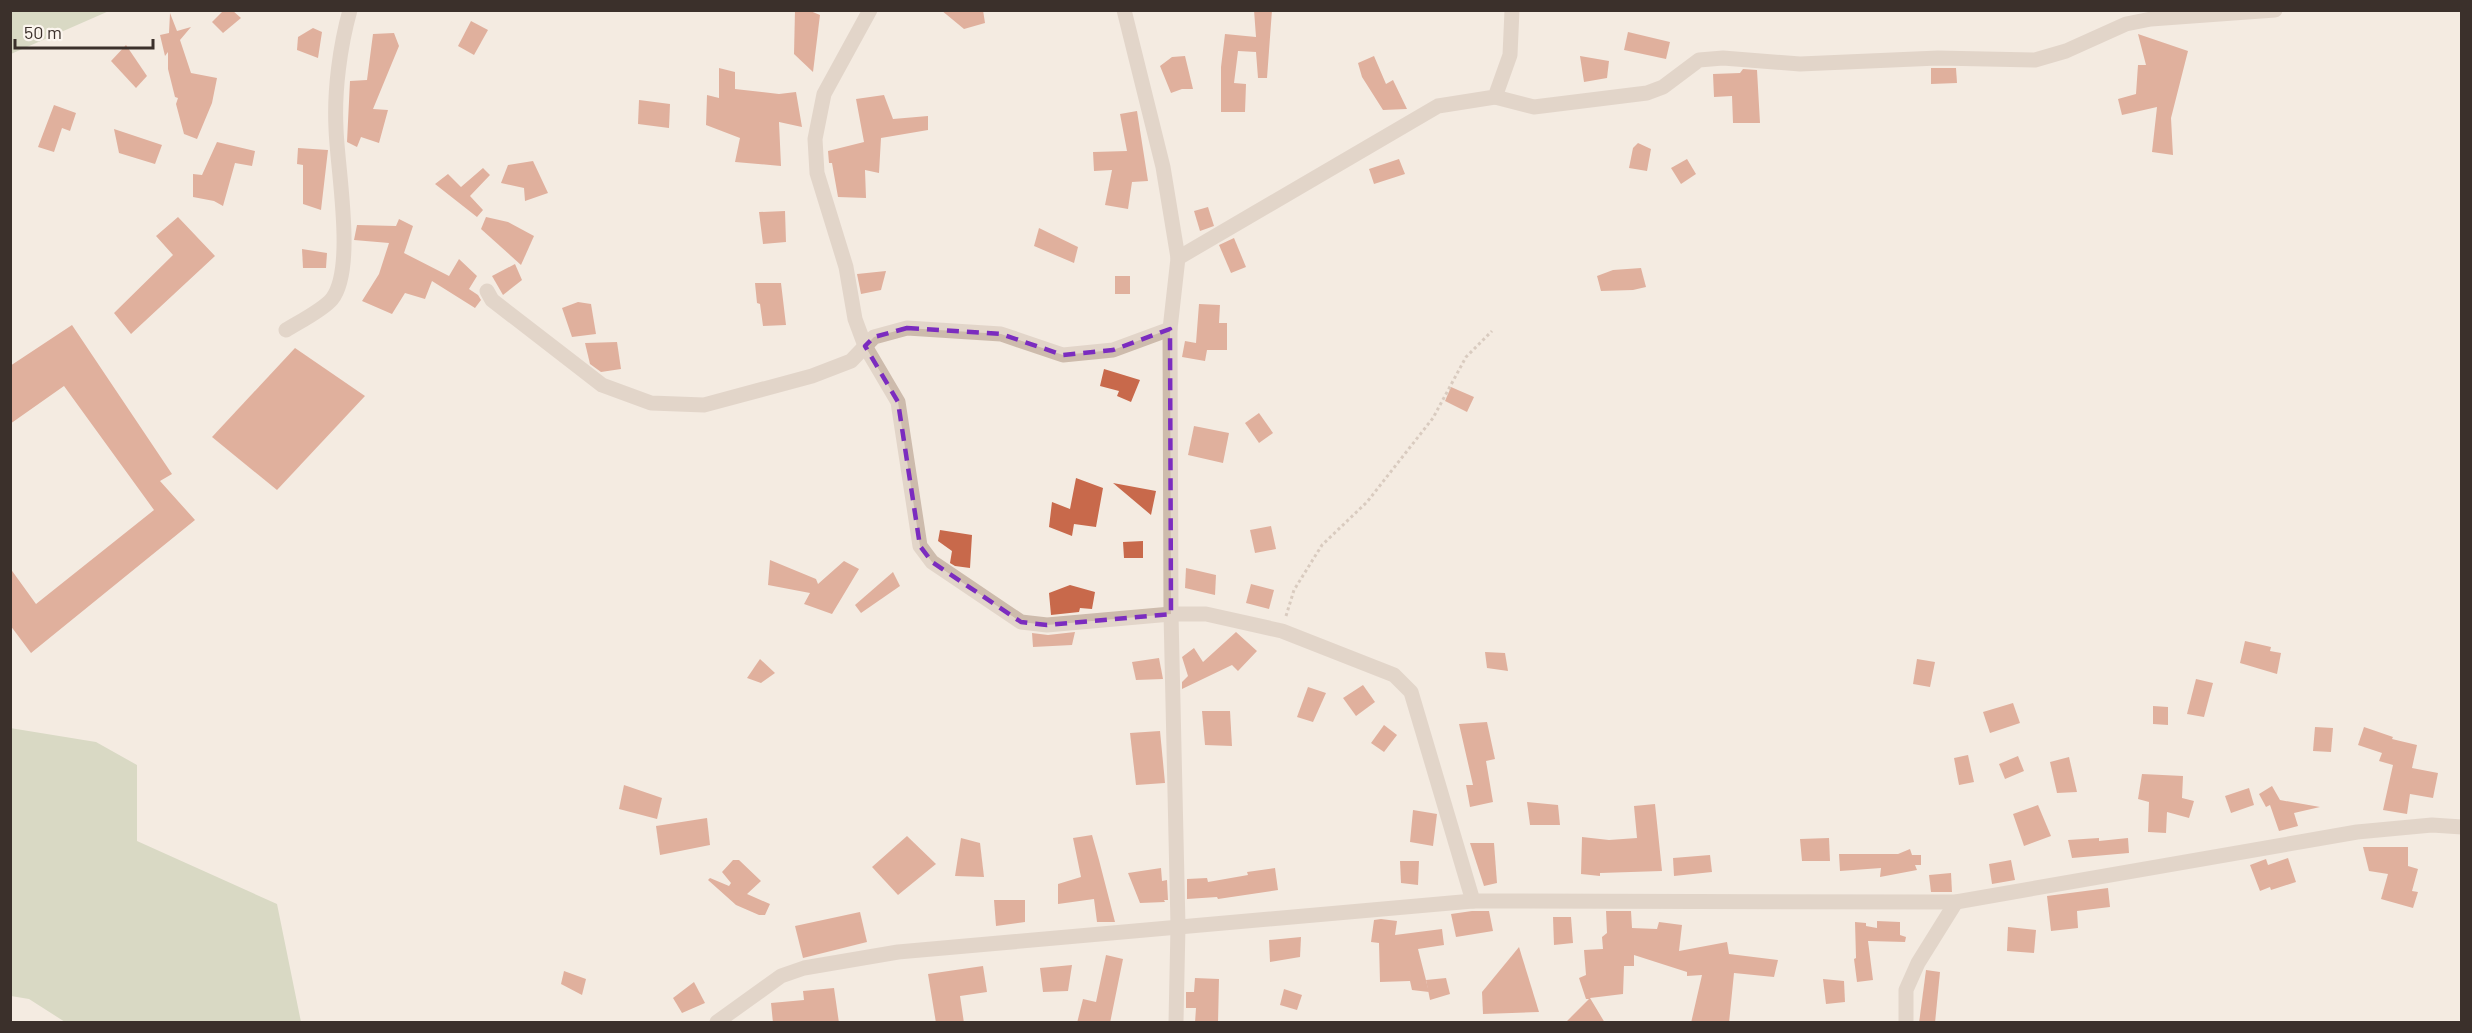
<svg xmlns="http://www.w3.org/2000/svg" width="2472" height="1033" viewBox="0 0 2472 1033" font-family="Barlow,sans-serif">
	<rect width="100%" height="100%" fill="#f4ebe1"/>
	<g fill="#b8c4a0">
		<polygon points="11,10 109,10 109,11 11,54"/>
		<polygon points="10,728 96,742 137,765 137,841 277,904 301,1022 65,1022 29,999 11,996"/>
	</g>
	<g fill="#c8694b">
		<polygon points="224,10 232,10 241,18 223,33 212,22"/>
		<polygon points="795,10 808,10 820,15 813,72 794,54"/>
		<polygon points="941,10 983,10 985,23 964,29"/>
		<polygon points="1254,10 1272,10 1267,78 1258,78 1256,52 1238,51 1234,83 1246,84 1245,112 1221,112 1221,67 1225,34 1256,37"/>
		<polygon points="170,13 177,31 191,27 180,40 191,73 217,78 212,103 197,139 184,134 176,104 178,98 175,97 168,69 168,52 165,56 160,35 169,33"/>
		<polygon points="471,21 488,30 474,55 458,46"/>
		<polygon points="313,28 322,32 318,58 297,50 298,37"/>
		<polygon points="1628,32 1670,42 1666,59 1624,50"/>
		<polygon points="394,33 399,46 373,109 388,110 379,143 361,137 357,147 347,142 350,81 367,80 373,34"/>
		<polygon points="2138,34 2188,51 2171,118 2173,155 2152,152 2157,107 2122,115 2118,99 2136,94 2138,65 2146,65"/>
		<polygon points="126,45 147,76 136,88 111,61"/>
		<polygon points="1185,56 1193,89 1182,89 1171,93 1160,66 1172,57"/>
		<polygon points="1374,56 1386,84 1393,80 1407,109 1383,110 1362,77 1358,63"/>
		<polygon points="1580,56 1609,61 1607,78 1584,82"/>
		<polygon points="719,68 735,72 735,89 779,94 796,92 802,127 779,122 781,166 735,162 740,138 706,125 707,95 719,98"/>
		<polygon points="1931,68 1956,68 1957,83 1931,84"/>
		<polygon points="1743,69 1757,70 1760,123 1733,123 1732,96 1714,97 1713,74 1740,73"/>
		<polygon points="884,95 893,119 928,116 928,130 881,138 879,173 865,170 866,198 838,197 832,163 829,163 828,151 864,142 856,99"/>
		<polygon points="639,100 670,104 669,128 638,124"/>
		<polygon points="54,105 76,113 70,131 62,128 54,152 38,147"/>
		<polygon points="1137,111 1148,181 1132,182 1128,209 1105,205 1112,170 1094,171 1093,152 1127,151 1120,114"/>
		<polygon points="114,129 162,145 155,164 119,153"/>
		<polygon points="217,142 255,151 252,166 235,163 223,206 214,201 193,197 193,174 202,175"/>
		<polygon points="1638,143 1651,149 1647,171 1629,168 1633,148"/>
		<polygon points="298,148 328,150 321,210 303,204 303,165 297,164"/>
		<polygon points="1399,159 1405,174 1374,184 1369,169"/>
		<polygon points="1687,159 1696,174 1681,184 1671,168"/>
		<polygon points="533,161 548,193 525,201 524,188 501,183 508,165"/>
		<polygon points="483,168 490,175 470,196 483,210 477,217 435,184 448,174 461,187"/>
		<polygon points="1208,207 1214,226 1200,231 1194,211"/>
		<polygon points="785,211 786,242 763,244 759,212"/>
		<polygon points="178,217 215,256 131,334 114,313 173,255 156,236"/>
		<polygon points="486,217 508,222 534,236 521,265 481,229"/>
		<polygon points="399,219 413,226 404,253 449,276 459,259 477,276 469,289 478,295 481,300 475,308 432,281 425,299 405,293 392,314 362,301 379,274 389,243 354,240 357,225 396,226"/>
		<polygon points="1039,228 1078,247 1074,263 1034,246"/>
		<polygon points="1234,238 1246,267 1231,273 1219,245"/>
		<polygon points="302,249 327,253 326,268 303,268"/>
		<polygon points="515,264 522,280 503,295 492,276"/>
		<polygon points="1641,268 1646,287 1633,290 1601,291 1597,276 1613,270"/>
		<polygon points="886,271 881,290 861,294 857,274"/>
		<rect x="1115" y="276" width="15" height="18"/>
		<polygon points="755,283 781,283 786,325 763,326 760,304 757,303"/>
		<polygon points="578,302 591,304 596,334 572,337 562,308"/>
		<polygon points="1199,304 1220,305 1219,323 1227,323 1227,350 1207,350 1205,361 1182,357 1185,341 1196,343"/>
		<polygon points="72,325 172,474 160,481 195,520 31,653 10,625 10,568 36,604 154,510 64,386 10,424 10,366"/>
		<polygon points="617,342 621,369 601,372 590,364 585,343"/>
		<polygon points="295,348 365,396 277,490 212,437"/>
		<polygon points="1104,369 1140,380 1131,402 1117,396 1119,391 1100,386"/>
		<polygon points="1451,387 1474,397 1467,412 1445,401"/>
		<polygon points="1259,413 1273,433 1259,443 1245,423"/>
		<polygon points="1194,426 1229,433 1223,463 1188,455"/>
		<polygon points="1076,478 1103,488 1096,527 1074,524 1072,536 1049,527 1052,502 1070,509"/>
		<polygon points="1113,483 1156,491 1151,515"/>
		<polygon points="1271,526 1276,549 1255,553 1250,530"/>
		<polygon points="940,530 972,535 970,568 955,566 950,563 952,551 938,541"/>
		<polygon points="1143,541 1143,558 1124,558 1123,542"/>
		<polygon points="770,560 816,579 818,584 844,561 859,569 832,614 804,604 810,593 768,585"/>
		<polygon points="1186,568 1216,575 1215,595 1185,588"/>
		<polygon points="893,572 900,586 861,613 855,605"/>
		<polygon points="1251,584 1274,590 1269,609 1246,603"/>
		<polygon points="1070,585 1095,592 1092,609 1080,608 1079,612 1051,615 1049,593"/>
		<polygon points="1075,632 1072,645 1033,647 1032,633 1048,635"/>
		<polygon points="1236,632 1257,651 1238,671 1232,665 1182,689 1182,682 1188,676 1182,657 1194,648 1203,662"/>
		<polygon points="2245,641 2271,647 2270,651 2281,653 2277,674 2240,663"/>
		<polygon points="1485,652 1505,653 1508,671 1487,668"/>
		<polygon points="1159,658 1163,679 1136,680 1132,662"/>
		<polygon points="760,659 775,673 761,683 747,678"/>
		<polygon points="1917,659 1935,662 1930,687 1913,684"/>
		<polygon points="2196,679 2213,683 2204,717 2187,714"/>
		<polygon points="1363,685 1375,702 1356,716 1343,698"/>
		<polygon points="1308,687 1326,693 1313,722 1297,717"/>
		<polygon points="2013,703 2020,723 1990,733 1983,712"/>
		<polygon points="2153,706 2168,707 2168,725 2153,724"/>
		<polygon points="1202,711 1230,711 1232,746 1205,745"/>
		<polygon points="1487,722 1495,759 1486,761 1493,802 1470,807 1466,785 1473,785 1459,724"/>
		<polygon points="1384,725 1397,735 1384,752 1371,743"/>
		<polygon points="2315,727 2333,728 2331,752 2313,751"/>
		<polygon points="2364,727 2393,737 2392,739 2417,745 2412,768 2438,773 2433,798 2410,794 2407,814 2383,810 2393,765 2379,761 2382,753 2358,745"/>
		<polygon points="1160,731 1165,783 1136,785 1130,733"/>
		<polygon points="1968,755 1974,782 1959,785 1954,758"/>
		<polygon points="2018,756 2024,771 2005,779 1999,764"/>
		<polygon points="2069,757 2077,792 2057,793 2050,762"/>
		<polygon points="2142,774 2183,776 2182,798 2194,801 2189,818 2167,812 2166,833 2148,832 2149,802 2138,799"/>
		<polygon points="624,785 662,798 657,819 619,809"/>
		<polygon points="2272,786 2280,800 2320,807 2294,813 2298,826 2279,831 2270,805 2266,807 2259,794"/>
		<polygon points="2249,788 2254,805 2231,813 2225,796"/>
		<polygon points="1527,802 1558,805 1560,825 1530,825"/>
		<polygon points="1655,804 1662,871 1600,873 1600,876 1581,874 1582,837 1609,840 1637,838 1634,806"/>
		<polygon points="2038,805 2051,836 2024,846 2013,814"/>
		<polygon points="1413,810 1437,814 1433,846 1410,842"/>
		<polygon points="707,818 710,845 660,855 656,826"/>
		<polygon points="1092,835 1099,860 1115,922 1097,922 1094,899 1058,904 1058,884 1081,877 1073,838"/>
		<polygon points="907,836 936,864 898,895 872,867"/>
		<polygon points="961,838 980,843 984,877 955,876"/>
		<polygon points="1829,838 1830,861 1802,861 1800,839"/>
		<polygon points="2099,838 2099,841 2128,838 2129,853 2072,858 2068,840"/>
		<polygon points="1470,843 1494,843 1497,883 1484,886"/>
		<polygon points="2363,847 2408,847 2408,866 2418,869 2412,891 2418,892 2413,908 2381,899 2388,874 2369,871"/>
		<polygon points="1910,849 1912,855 1921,855 1921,865 1915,865 1917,870 1880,877 1881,868 1840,871 1839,854 1898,854"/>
		<polygon points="1710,855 1712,872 1674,876 1673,858"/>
		<polygon points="2288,858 2296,882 2271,890 2270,887 2260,891 2250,865 2266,859 2268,865"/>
		<polygon points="733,860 739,860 761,881 747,894 770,904 765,915 759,915 736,905 708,880 710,878 729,886 731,883 722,872"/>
		<polygon points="2011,860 2015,880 1992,884 1989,864"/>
		<polygon points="1400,861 1419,861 1418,885 1401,883"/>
		<polygon points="1161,868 1162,881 1167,880 1168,900 1164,900 1165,902 1140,903 1128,873"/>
		<polygon points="1275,868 1278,890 1218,899 1217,897 1187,899 1187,879 1207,878 1208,882 1248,875 1247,872"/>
		<polygon points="1951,873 1952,892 1931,892 1929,875"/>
		<polygon points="2108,888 2110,907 2077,911 2078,928 2051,931 2047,896"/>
		<polygon points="994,900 1025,900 1025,922 996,926"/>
		<polygon points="1472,911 1489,911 1493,931 1456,937 1451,914"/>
		<polygon points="1606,911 1631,911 1632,928 1657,929 1659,922 1682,925 1679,951 1727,942 1729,954 1778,960 1774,977 1734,973 1729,1023 1691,1023 1702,975 1687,976 1687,972 1634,955 1634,966 1624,966 1623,994 1590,998 1605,1023 1565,1023 1589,999 1586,999 1579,978 1586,975 1584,950 1603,949 1602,937 1607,933"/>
		<polygon points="860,912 867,942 803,958 795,926"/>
		<polygon points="1553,917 1571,917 1573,943 1554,945"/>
		<polygon points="1381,919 1397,921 1395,935 1442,929 1444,945 1418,949 1429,992 1412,990 1410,981 1380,982 1379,943 1371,942 1374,920"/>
		<polygon points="1877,921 1900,922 1900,935 1906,937 1905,942 1868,941 1873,980 1857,982 1854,959 1856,958 1855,922 1866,923 1866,926 1877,928"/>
		<polygon points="2008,927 2036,930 2034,953 2007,951"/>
		<polygon points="1301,937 1300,957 1270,962 1269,940"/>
		<polygon points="1519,947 1539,1012 1483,1014 1482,992"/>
		<polygon points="1106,955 1123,959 1110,1023 1077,1023 1083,999 1096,1002"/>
		<polygon points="1072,965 1068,991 1043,992 1040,968"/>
		<polygon points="983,966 987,992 960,996 964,1023 936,1023 928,974"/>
		<polygon points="1926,970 1940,972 1935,1023 1919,1023"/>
		<polygon points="564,971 586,979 582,995 561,984"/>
		<polygon points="1195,978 1219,979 1218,1023 1195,1023 1196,1008 1186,1008 1186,992 1194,992"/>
		<polygon points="1446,978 1450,994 1430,1000 1426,980"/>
		<polygon points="1823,979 1844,981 1845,1002 1826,1004"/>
		<polygon points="694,982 705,1003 682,1013 673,998"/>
		<polygon points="834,988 839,1023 773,1023 771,1003 804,1000 803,991"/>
		<polygon points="1284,989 1302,995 1297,1010 1280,1005"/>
	</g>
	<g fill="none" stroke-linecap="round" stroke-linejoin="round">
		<polyline stroke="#b9a596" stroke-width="3" stroke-dasharray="3 3" stroke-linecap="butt" points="1286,616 1294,590 1322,545 1367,502 1433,418 1466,357 1492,331"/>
		<g stroke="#cdbbac" stroke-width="15">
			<polyline points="870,10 824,94 815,139 817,173 846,267 855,319 865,346 898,402 920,546 932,562 1021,622 1047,625 1171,614 1206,614 1282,631 1394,675 1411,692 1473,901"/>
			<polyline points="1124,10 1163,167 1178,258 1170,329 1171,614 1178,926 1176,1022"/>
			<polyline points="1495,97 1534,107 1647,93 1663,87 1699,60 1723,58 1800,64 1938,58 2035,60 2066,51 2126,24 2151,19 2275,10"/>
			<polyline points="1178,258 1438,106 1495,97 1510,55 1512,10"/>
			<polyline points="487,291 492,300 602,385 651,403 704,405 812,376 851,361 874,337 907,328 1001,334 1063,355 1113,350 1170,329"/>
			<path d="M286,330C299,322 323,310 332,299C356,268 337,169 336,128C334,91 340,46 350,10"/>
			<polyline points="717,1022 781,976 804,968 898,952 1473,901 1956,902 2357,832 2432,825 2462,827"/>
			<polyline points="1906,1022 1906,990 1918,963 1956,902"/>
		</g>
	</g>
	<path d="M0 0H2472V1033H0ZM907,328L1001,334L1063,355L1113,350L1170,329L1171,614L1047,625L1021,622L932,562L920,546L898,402L865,346L874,337Z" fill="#f4ebe1" fill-opacity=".55" fill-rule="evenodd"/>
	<path fill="none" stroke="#7b2cbf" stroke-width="4.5" stroke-dasharray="12 8" stroke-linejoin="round" d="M907,328L1001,334L1063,355L1113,350L1170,329L1171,614L1047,625L1021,622L932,562L920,546L898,402L865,346L874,337Z"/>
	<rect width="2472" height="1033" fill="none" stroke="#3b302b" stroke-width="24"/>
	<path d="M15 39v9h138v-9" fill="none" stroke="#3b302b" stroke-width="3"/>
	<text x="24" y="39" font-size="18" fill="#3b302b" stroke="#fbf5ee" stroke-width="4.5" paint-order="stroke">50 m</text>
</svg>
